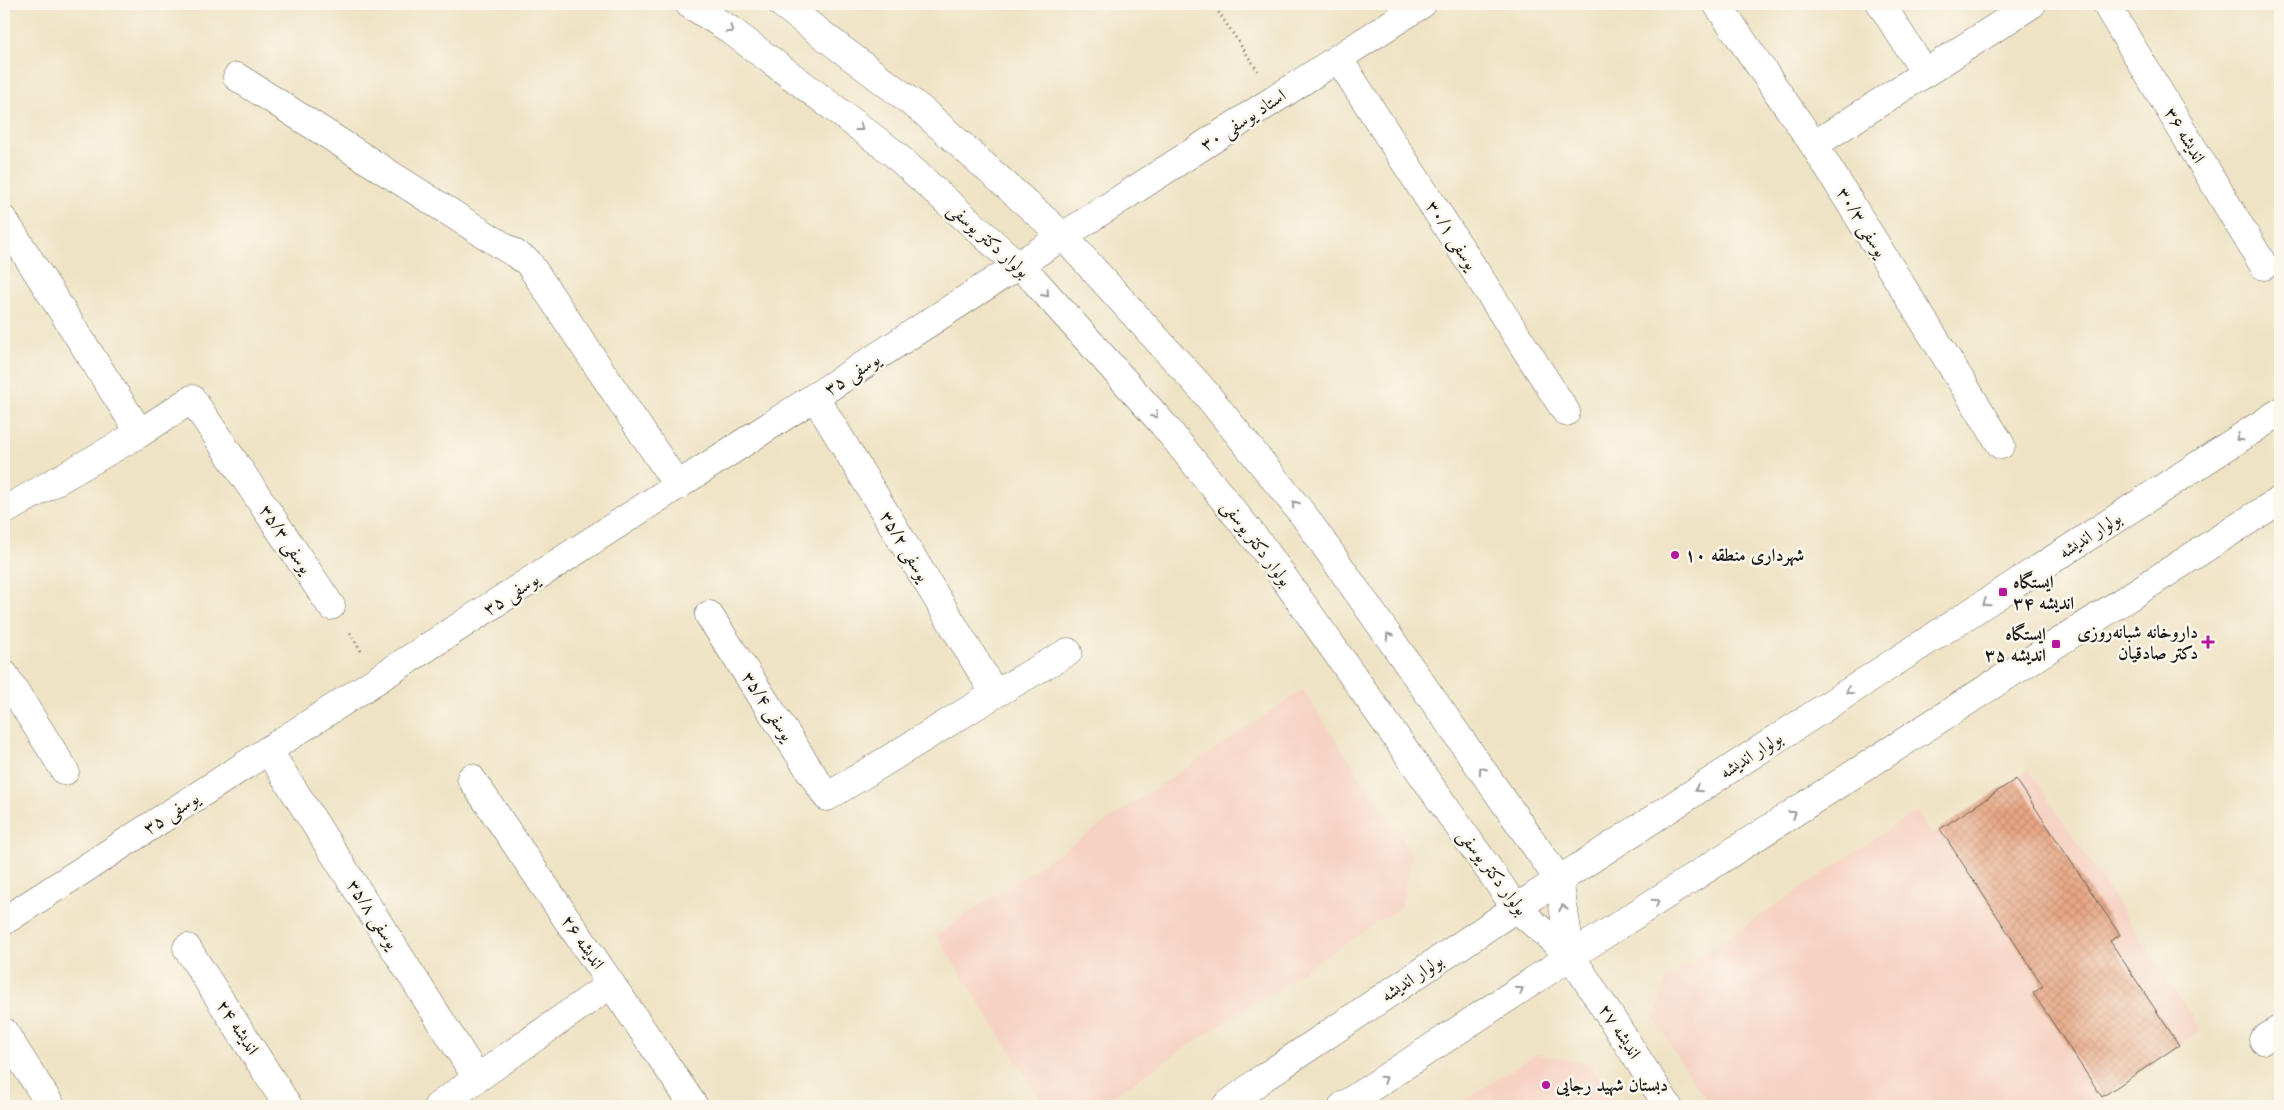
<svg xmlns="http://www.w3.org/2000/svg" width="2284" height="1110" viewBox="0 0 2284 1110" font-family="Cardo,Amiri,serif">
<style>
.built{fill:#f6d2c3}
.building{fill:url(#building-cross-hatch)}
.lines{fill:none;stroke-linecap:round;stroke-linejoin:round}
.minor-casing{stroke:#666257;stroke-width:29}
.major-casing{stroke:#666257;stroke-width:29}
.path{stroke:#666257;stroke-width:3;stroke-dasharray:1 4;stroke-linecap:butt}
.minor{stroke:#fff;stroke-width:28}
.major{stroke:#fff;stroke-width:28}
.oneway{stroke:#999}
.poi-dot{fill:#b5179e;stroke:#fbf7ec;stroke-width:2}
.labels{text-anchor:middle;stroke-width:5;stroke-linejoin:round;paint-order:stroke}
.street-label{font-size:18px;fill:#1c1c1c;stroke:#fbf7ec}
.poi-label{font-size:18px;font-weight:bold;fill:#1c1c1c;stroke:#fbf7ec;text-anchor:start}
</style>
<defs>
<pattern id="building-cross-hatch" width="8" height="8" patternUnits="userSpaceOnUse" patternTransform="scale(1.25)"><rect width="8" height="8" fill="#e7a684"/><path d="M0 0l8 8M0 8l8-8" fill="none" stroke="#c68e71"/></pattern>
</defs>
<rect width="100%" height="100%" fill="#fbf7ec"/>
<filter id="ink" filterUnits="userSpaceOnUse"><feTurbulence type="fractalNoise" baseFrequency=".02" numOctaves="2"/><feDisplacementMap in="SourceGraphic" scale="10" xChannelSelector="R" yChannelSelector="G"/><feConvolveMatrix kernelMatrix="1 2 1 2 8 2 1 2 1" color-interpolation-filters="sRGB"/></filter>
<filter id="wash" filterUnits="userSpaceOnUse"><feTurbulence type="fractalNoise" baseFrequency=".0096" numOctaves="4" result="noise"/><feDisplacementMap in="SourceGraphic" scale="20" xChannelSelector="R" yChannelSelector="G"/><feGaussianBlur stdDeviation="1.12" result="paint"/><feColorMatrix in="noise" values="0 0 0 0 0 0 0 0 0 0 0 0 0 0 0 0 0 1.4 0 .05"/><feComposite in="paint" operator="in"/></filter>
<g filter="url(#wash)">
<rect width="100%" height="100%" fill="#efe3c5"/>
<g class="built">
<path d="M1303 690 1412 855 1401 907 1097 1106H1045L936 935Z"/>
<path d="M2029 770 2201 1030 2088 1106H1710L1654 1021 1666 979 1916 811 1932 835Z"/>
<path d="M1536 1054 1589 1063 1617 1106H1457Z"/>
</g>
<g id="blocks">
<path class="building" d="M2016 779 2120 935 2110 941 2179 1045 2102 1097 2033 993 2043 986 1940 829Z"/>
</g>
</g>
<g filter="url(#ink)">
<use href="#blocks" fill-opacity="0" stroke="#666257" stroke-width="1"/>
<g class="lines">
<defs>
<g id="minor">
<path d="M689 4 729 29 891 151 1034 280 1163 424 1263 548 1516 908 1571 956 1668 1106"/>
<path d="M782 4 923 111 1063 236 1203 390 1305 517 1559 880 1571 956"/>
<path d="M1717 4 1814 145 2001 445"/>
<path d="M1881 4 1925 73"/>
<path d="M2106 4 2264 266"/>
<path d="M1338 58 1566 412"/>
<path d="M237 77 528 262 678 486"/>
<path d="M1814 145 2032 4"/>
<path d="M4 220 140 433"/>
<path d="M815 397 995 694"/>
<path d="M4 511 140 433 192 399 331 606"/>
<path d="M709 615 827 797 995 694 1068 652"/>
<path d="M4 674 65 771"/>
<path d="M268 750 477 1078"/>
<path d="M471 778 694 1106"/>
<path d="M4 921 1422 4"/>
<path d="M187 948 288 1106"/>
<path d="M4 1032 51 1106"/>
<path d="M2263 1040 2280 1029"/>
<path d="M438 1106 611 984"/>
</g>
<g id="major">
<path d="M1226 1106 1263 1078 1516 908 2280 412"/>
<path d="M1343 1106 1571 956 2280 500"/>
</g>
</defs>
<use href="#minor" class="minor-casing"/>
<use href="#major" class="major-casing"/>
<g class="path">
<path d="M1213 4 1258 71"/>
<path d="M350 633 361 651"/>
</g>
<use href="#minor" class="minor"/>
<use href="#major" class="major"/>
</g>
<defs><path id="oneway-chevron" d="M-2-3.5L2.5 0L-2 3.5" fill="none" stroke-width="1.6" stroke-linecap="round" stroke-linejoin="round" transform="scale(1.25)"/></defs>
<g class="oneway">
<use href="#oneway-chevron" transform="translate(730 30) rotate(35)"/>
<use href="#oneway-chevron" transform="translate(860 128) rotate(37)"/>
<use href="#oneway-chevron" transform="translate(1046 294) rotate(48)"/>
<use href="#oneway-chevron" transform="translate(1155 415) rotate(48)"/>
<use href="#oneway-chevron" transform="translate(2239 438) rotate(147)"/>
<use href="#oneway-chevron" transform="translate(1295 504) rotate(-129)"/>
<use href="#oneway-chevron" transform="translate(1986 603) rotate(147)"/>
<use href="#oneway-chevron" transform="translate(1389 636) rotate(-125)"/>
<use href="#oneway-chevron" transform="translate(1849 691) rotate(147)"/>
<use href="#oneway-chevron" transform="translate(1482 770) rotate(-125)"/>
<use href="#oneway-chevron" transform="translate(1698 789) rotate(147)"/>
<use href="#oneway-chevron" transform="translate(1793 814) rotate(-33)"/>
<use href="#oneway-chevron" transform="translate(1656 902) rotate(-33)"/>
<use href="#oneway-chevron" transform="translate(1563 908) rotate(-100)"/>
<use href="#oneway-chevron" transform="translate(1520 990) rotate(-33)"/>
<use href="#oneway-chevron" transform="translate(1384 1079) rotate(-33)"/>
</g>
</g>
<g class="poi-dot">
<circle cx="1675" cy="555" r="5"/>
<rect x="1998" y="587" width="10" height="10" rx="2.5"/>
<path d="M2205.5 634.5h5v5h5v5h-5v5h-5v-5h-5v-5h5z"/>
<rect x="2051" y="639" width="10" height="10" rx="2.5"/>
<circle cx="1546" cy="1085" r="5"/>
</g>
<g class="labels">
<g class="street-label">
<text transform="translate(1243 120) rotate(-33)" y="6">استاد یوسفی ۳۰</text>
<text transform="translate(2185 135) rotate(59)" y="6">اندیشه ۳۶</text>
<text transform="translate(1862 222) rotate(58)" y="6">یوسفی ۳۰/۳</text>
<text transform="translate(1452 235) rotate(57)" y="6">یوسفی ۳۰/۱</text>
<text transform="translate(989 240) rotate(42)" y="6">بولوار دکتر یوسفی</text>
<text transform="translate(852 374) rotate(-33)" y="6">یوسفی ۳۵</text>
<text transform="translate(2090 535) rotate(-33)" y="6">بولوار اندیشه</text>
<text transform="translate(286 539) rotate(56)" y="6">یوسفی ۳۵/۳</text>
<text transform="translate(1257 543) rotate(53)" y="6">بولوار دکتر یوسفی</text>
<text transform="translate(905 546) rotate(59)" y="6">یوسفی ۳۵/۲</text>
<text transform="translate(511 594) rotate(-33)" y="6">یوسفی ۳۵</text>
<text transform="translate(768 706) rotate(57)" y="6">یوسفی ۳۵/۴</text>
<text transform="translate(1751 755) rotate(-33)" y="6">بولوار اندیشه</text>
<text transform="translate(171 813) rotate(-33)" y="6">یوسفی ۳۵</text>
<text transform="translate(1493 872) rotate(53)" y="6">بولوار دکتر یوسفی</text>
<text transform="translate(373 914) rotate(57)" y="6">یوسفی ۳۵/۸</text>
<text transform="translate(583 942) rotate(56)" y="6">اندیشه ۲۶</text>
<text transform="translate(1412 978) rotate(-34)" y="6">بولوار اندیشه</text>
<text transform="translate(238 1027) rotate(57)" y="6">اندیشه ۲۴</text>
<text transform="translate(1620 1031) rotate(57)" y="6">اندیشه ۲۷</text>
</g>
<g class="poi-label">
<text x="1685" y="561">شهرداری منطقه ۱۰</text>
<text x="2013" y="588">ایستگاه<tspan x="2013" dy="21">اندیشه ۳۴</tspan></text>
<text x="2198" y="638" text-anchor="end">داروخانه شبانه‌روزی<tspan x="2198" dy="21">دکتر صادقیان</tspan></text>
<text x="2046" y="640" text-anchor="end">ایستگاه<tspan x="2046" dy="21">اندیشه ۳۵</tspan></text>
<text x="1556" y="1091">دبستان شهید رجایی</text>
</g>
</g>
<rect width="2284" height="1110" fill="none" stroke="#fbf7ec" stroke-width="20"/>
</svg>
